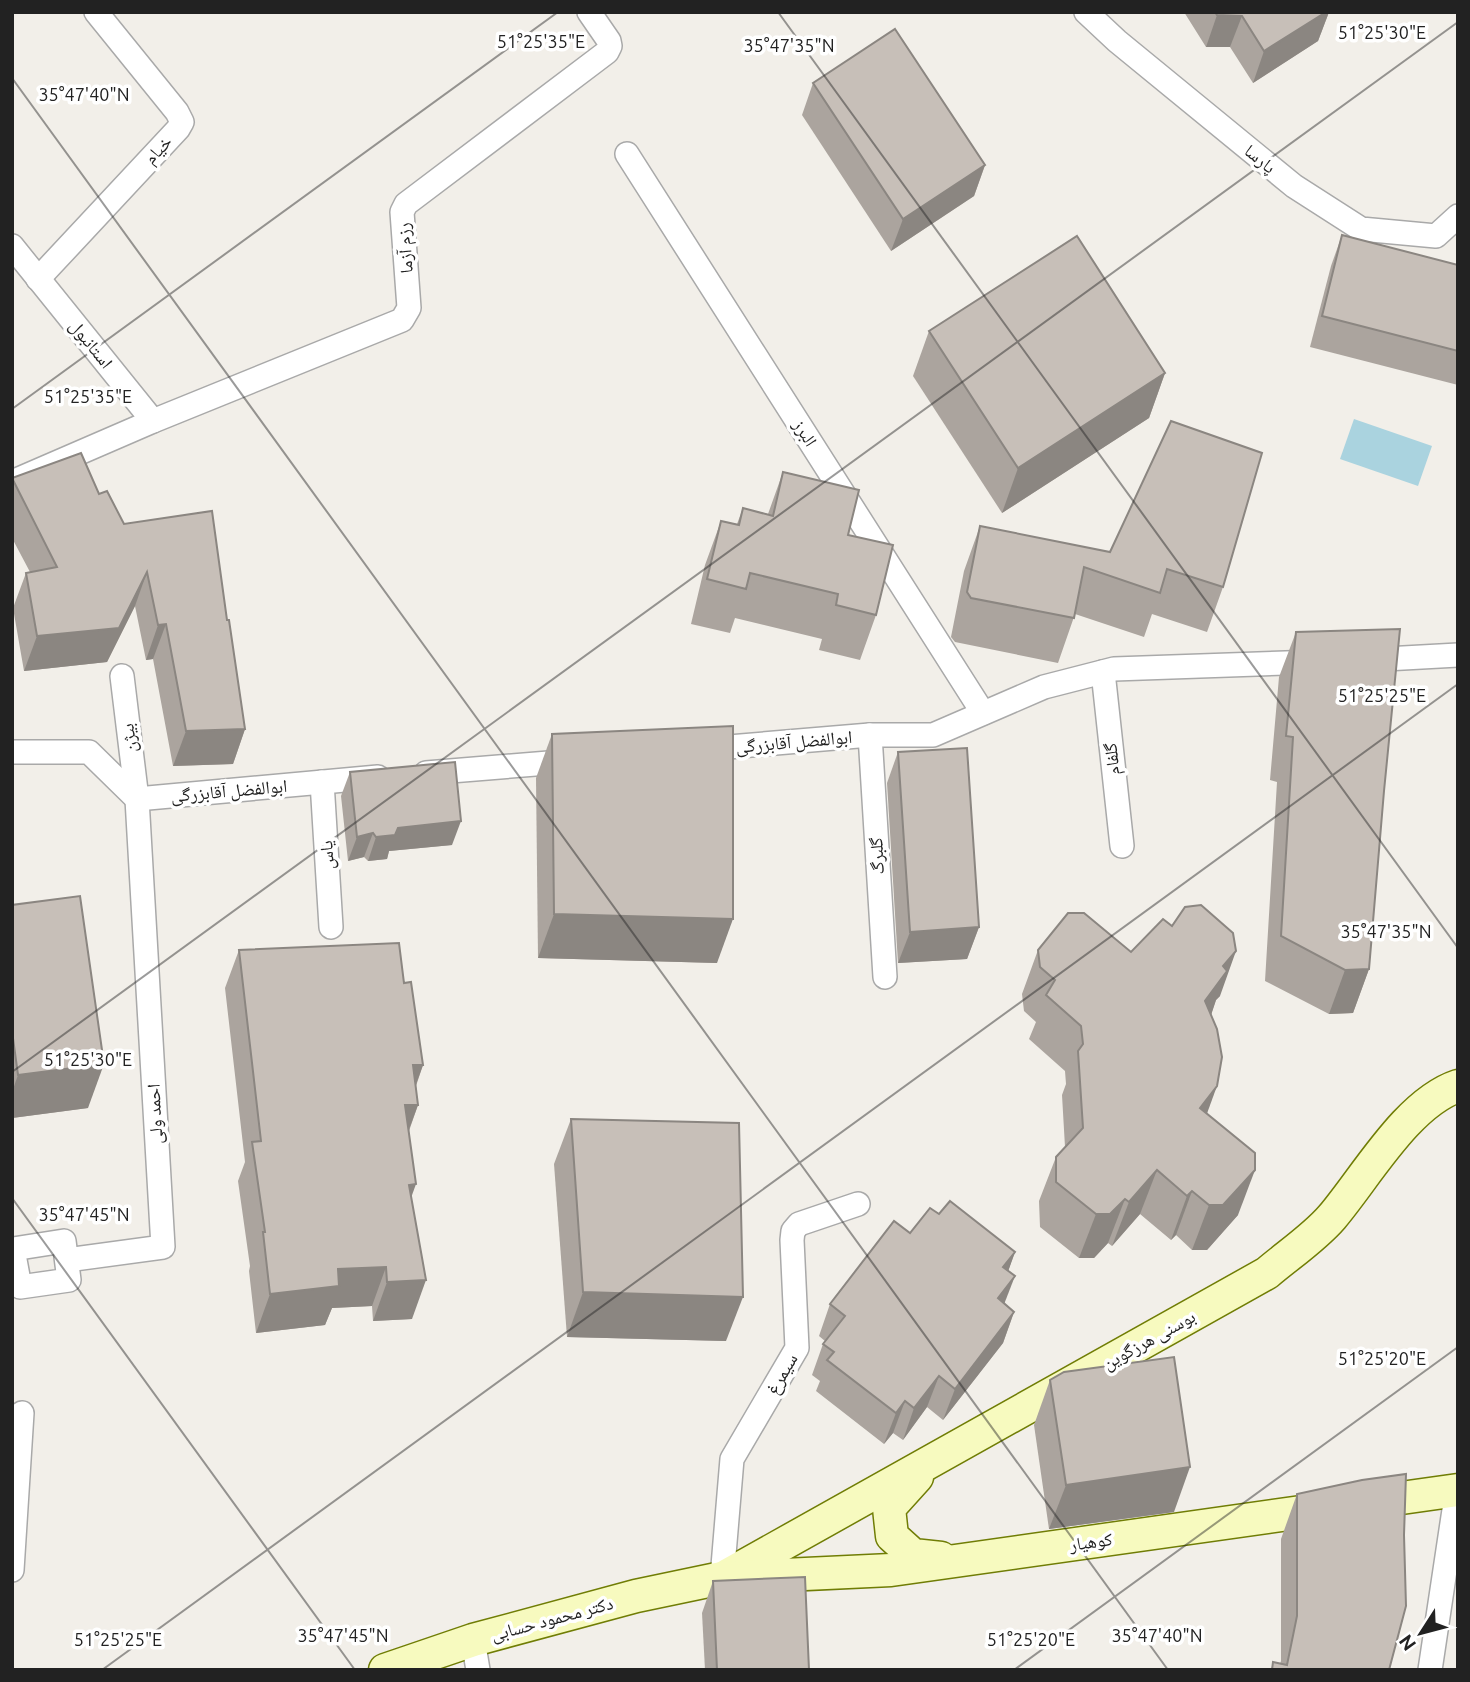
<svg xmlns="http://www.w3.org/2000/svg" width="1470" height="1682" viewBox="0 0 1470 1682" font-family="Ubuntu,'Noto Naskh Arabic',sans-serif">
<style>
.water{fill:#aad3df}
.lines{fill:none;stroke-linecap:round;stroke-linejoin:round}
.street-casing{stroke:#a9a9a9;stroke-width:26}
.secondary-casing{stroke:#707d05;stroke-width:35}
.street{stroke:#fff;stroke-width:23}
.secondary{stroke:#f7fabf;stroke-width:32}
.wall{fill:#aba49e}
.shaded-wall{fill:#8b8681}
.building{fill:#c7bfb8;stroke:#8b8681;stroke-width:2}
.ticks{fill:none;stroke:#222;stroke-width:2;stroke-opacity:0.45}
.labels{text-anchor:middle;stroke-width:7;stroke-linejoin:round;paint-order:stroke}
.street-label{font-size:18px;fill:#222;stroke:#fff}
.ticks-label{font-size:18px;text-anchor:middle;fill:#222;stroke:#fff;stroke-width:7;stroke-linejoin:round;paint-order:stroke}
</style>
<rect width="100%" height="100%" fill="#f2efe9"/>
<path class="water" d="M1354 419 1432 446 1418 486 1340 459Z"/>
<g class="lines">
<defs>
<g id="street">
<path d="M1086 12 1117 41 1294 186 1361 229 1436 236 1458 216"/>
<path d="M627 154 983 713"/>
<path d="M12 246 153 421"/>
<path d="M38 279 178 129 182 122 177 112 96 12"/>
<path d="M12 482 153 421 402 320 409 308 402 212 406 204 607 52 610 46 609 41 589 12"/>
<path d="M1367 660 1458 655"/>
<path d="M1103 672 1122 846"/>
<path d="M870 735 885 977"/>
<path d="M705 749 870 735H933L1044 687 1114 669 1316 662"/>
<path d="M12 752H89L137 799 378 777"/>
<path d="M426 773 573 761"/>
<path d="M322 782 331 927"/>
<path d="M64 1241 69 1280 20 1287 13 1249Z"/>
<path d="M67 1260 163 1247 137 799 122 676"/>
<path d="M12 1570 22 1413"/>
<path d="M722 1578 732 1459 797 1348 792 1240 793 1231 799 1224 858 1204"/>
<path d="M473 1640 478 1670"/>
<path d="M1430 1670 1457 1490"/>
</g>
<g id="secondary">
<path d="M917 1477 889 1508 892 1536 913 1555 941 1558"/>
<path d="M728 1575 1267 1273C1288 1255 1314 1238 1332 1217 1366 1177 1407 1103 1458 1086"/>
<path d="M385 1670 473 1640 636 1596 722 1578 891 1570 1458 1490"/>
</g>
</defs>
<use href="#street" class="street-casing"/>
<use href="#secondary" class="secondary-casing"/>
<use href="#street" class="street"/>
<use href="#secondary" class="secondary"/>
</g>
<g class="wall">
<path d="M1184 12H1329L1318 41 1253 83 1230 47H1206Z"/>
<path d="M813 83 985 165 974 196 891 251 802 115Z"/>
<path d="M1342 235 1458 265V385L1310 347 1331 266Z"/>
<path d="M929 331 1165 373 1149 418 1002 513 913 376Z"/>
<path d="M1171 421 1223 587 1207 632 1152 614 1144 637 1075 614 1058 663 955 642 951 637 964 571 980 526 1110 552Z"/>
<path d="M783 472 848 535 876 615 860 660 819 650 822 639 735 618 730 633 691 624 705 565 721 521 737 524 743 508 768 514Z"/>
<path d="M12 478 99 494 124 524 227 620 245 729 233 764 173 766 153 659 146 660 135 606 107 662 24 671 13 608 26 573 30 572 12 538Z"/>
<path d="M1296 632 1384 791 1369 969 1353 1013 1329 1014 1265 981 1277 782 1270 780 1279 677Z"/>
<path d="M552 734 717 963 538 958 536 778Z"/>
<path d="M898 752 979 927 967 959 898 963 887 783Z"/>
<path d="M350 772 452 845 389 851 387 859 368 861 364 857 348 861 341 796Z"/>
<path d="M12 905 88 1108 12 1118Z"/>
<path d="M239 950 404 983 423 1065 416 1086 418 1105 409 1131 411 1197 412 1319 373 1321 372 1306 332 1308 325 1325 256 1333 249 1271 250 1266 238 1181 245 1162 225 988Z"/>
<path d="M1038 950 1131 952 1220 996 1216 1000 1211 1015 1207 1114 1238 1215 1207 1250H1192L1176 1235 1171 1240 1140 1214 1112 1246 1108 1243 1094 1258H1079L1040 1227 1039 1201 1056 1157 1065 1147 1062 1095 1066 1084 1065 1071 1029 1039 1036 1022 1024 1011 1022 994Z"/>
<path d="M571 1119 726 1341 567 1337 554 1164Z"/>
<path d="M939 1214 1015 1252 1008 1271 1004 1304 1014 1312 1003 1343 943 1420 927 1407 903 1440 893 1433 884 1444 816 1391 820 1381 812 1375 823 1344 825 1341 819 1336 830 1304 910 1233Z"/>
<path d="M1050 1380 1174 1512 1049 1529 1034 1425Z"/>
<path d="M1297 1494 1389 1670H1271L1273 1662 1280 1664 1281 1661V1539Z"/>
<path d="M713 1581 809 1670H705L702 1613Z"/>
</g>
<g class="shaded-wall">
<path d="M1326 12H1329L1318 41 1253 83 1264 51Z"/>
<path d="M1217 15 1242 16 1230 47H1206Z"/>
<path d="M985 165 974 196 891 251 903 219Z"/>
<path d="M1165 373 1149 418 1002 513 1018 468Z"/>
<path d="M147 572 135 606 107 662 24 671 37 636Z"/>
<path d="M166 624 153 659 146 660 158 625Z"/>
<path d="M245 729 233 764 173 766 186 731Z"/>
<path d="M461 821 452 845 389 851 387 859 368 861 376 837 398 828Z"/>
<path d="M373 833 364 857 348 861 357 837Z"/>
<path d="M554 914 733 919 717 963 538 958Z"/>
<path d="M979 927 967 959 898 963 910 932Z"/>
<path d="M1236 951 1220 996 1216 1000 1211 1015 1205 1001 1223 966Z"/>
<path d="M1369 969 1353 1013 1329 1014 1345 970Z"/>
<path d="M104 1064 88 1108 12 1118V1092L18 1075Z"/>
<path d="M413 1065H423L409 1104Z"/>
<path d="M1217 1086 1201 1130 1200 1108Z"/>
<path d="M405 1105H418L404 1143Z"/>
<path d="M1157 1170 1140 1214 1112 1246 1129 1202Z"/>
<path d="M1255 1170 1238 1215 1207 1250H1192L1209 1205Z"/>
<path d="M416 1184 402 1223 409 1185Z"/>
<path d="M1192 1191 1176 1235 1171 1240 1187 1196Z"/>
<path d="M1125 1199 1108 1243 1094 1258H1079L1096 1214Z"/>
<path d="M1015 1252 1004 1283 1003 1267Z"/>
<path d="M386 1267 372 1306 332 1308 325 1325 256 1333 270 1294 338 1269Z"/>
<path d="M1015 1276 1003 1307 998 1298Z"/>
<path d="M426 1280 412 1319 373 1321 387 1282Z"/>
<path d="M583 1292 743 1297 726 1341 567 1337Z"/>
<path d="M1014 1312 1003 1343 943 1420 955 1389Z"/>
<path d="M939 1376 927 1407 903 1440 914 1408Z"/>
<path d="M905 1401 893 1433 884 1444 896 1413Z"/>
<path d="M1190 1467 1174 1512 1049 1529 1066 1485Z"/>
</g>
<g class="building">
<path d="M1215 12H1326L1264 51 1242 16 1217 15Z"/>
<path d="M895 29 985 165 903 219 813 83Z"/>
<path d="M1342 235 1458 265V351L1322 316Z"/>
<path d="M1077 236 1165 373 1018 468 929 331Z"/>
<path d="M1171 421 1262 453 1223 587 1167 569 1160 593 1084 567 1074 618 971 598 967 592 980 526 1110 552Z"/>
<path d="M81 453 99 494 107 491 124 524 212 511 227 620H229L245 729 186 731 166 624 158 625 147 572 119 628 37 636 26 573 57 567 12 478Z"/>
<path d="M783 472 859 490 848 535 893 545 876 615 836 605 838 594 750 573 746 589 707 579 721 521 739 525 743 508 773 516Z"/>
<path d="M1400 629 1384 791 1369 969 1345 970 1281 936 1293 737 1286 736 1296 632Z"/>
<path d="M733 726V919L554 914 552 734Z"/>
<path d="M967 748 979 927 910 932 898 752Z"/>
<path d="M455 762 461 821 398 828 395 835 376 837 373 833 357 837 350 772Z"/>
<path d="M80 896 104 1064 18 1075 12 1031V905Z"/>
<path d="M1201 905 1233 933 1236 951 1223 966 1227 971 1205 1001 1217 1029 1222 1057 1217 1086 1200 1108 1255 1153V1170L1223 1205H1209L1192 1191 1187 1196 1157 1170 1129 1202 1125 1199 1110 1214H1096L1056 1182V1157L1083 1128 1078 1051 1083 1044 1081 1026 1046 995 1055 980 1040 967 1038 950 1068 913H1084L1131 952 1163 919 1172 926 1185 907Z"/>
<path d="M399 943 404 983 411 982 423 1065H413L418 1105H405L416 1184 409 1185 426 1280 387 1282 386 1267 338 1269 339 1286 270 1294 263 1232H265L252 1142 261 1141 239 950Z"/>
<path d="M571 1119 739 1123 743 1297 583 1292Z"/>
<path d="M950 1201 1015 1252 1003 1267 1015 1276 998 1298 1014 1312 955 1389 939 1376 914 1408 905 1401 896 1413 827 1360 834 1352 823 1344 845 1316 830 1304 894 1221 910 1233 930 1208 939 1214Z"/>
<path d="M1174 1357 1190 1467 1066 1485 1050 1380 1064 1372Z"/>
<path d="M1406 1474 1404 1535 1406 1606 1389 1670H1272L1273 1662 1287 1665 1297 1616V1494L1362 1480Z"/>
<path d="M805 1577 809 1670H717L713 1581Z"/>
</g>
<path class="ticks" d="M778 12 1458 948M12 78 1168 1670M12 409 558 12M12 1072 1458 22M12 1198 355 1670M102 1670 1458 684M1014 1670 1458 1347"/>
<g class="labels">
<g class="street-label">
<text transform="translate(158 150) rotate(-47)" y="6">خیام</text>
<text transform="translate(1260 159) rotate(39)" y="6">پارسا</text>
<text transform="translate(405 248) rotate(-94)" y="6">رزم آزما</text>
<text transform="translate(91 344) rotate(51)" y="6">استانبول</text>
<text transform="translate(805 433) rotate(58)" y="6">البرز</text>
<text transform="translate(129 738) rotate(-97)" y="6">بیژن</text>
<text transform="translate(794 742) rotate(-5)" y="6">ابوالفضل آقابزرگی</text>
<text transform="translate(1112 759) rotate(-96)" y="6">گلفام</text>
<text transform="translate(229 791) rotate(-5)" y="6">ابوالفضل آقابزرگی</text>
<text transform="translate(327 855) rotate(-94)" y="6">یاس</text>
<text transform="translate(877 856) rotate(-93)" y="6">گلبرگ</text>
<text transform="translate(155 1114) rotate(-93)" y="6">احمد ولی</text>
<text transform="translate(1149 1340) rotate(-29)" y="6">بوسنی هرزگوین</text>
<text transform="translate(782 1374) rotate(-60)" y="6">سیمرغ</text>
<text transform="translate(1091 1542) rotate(-8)" y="6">کوهیار</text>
<text transform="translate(552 1619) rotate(-15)" y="6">دکتر محمود حسابی</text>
</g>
</g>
<g class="ticks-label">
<text x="1382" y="39">51°25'30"E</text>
<text x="541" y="48">51°25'35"E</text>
<text x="789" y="52">35°47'35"N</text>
<text x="84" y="101">35°47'40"N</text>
<text x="88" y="403">51°25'35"E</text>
<text x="1382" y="702">51°25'25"E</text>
<text x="1386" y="938">35°47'35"N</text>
<text x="88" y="1066">51°25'30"E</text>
<text x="84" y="1221">35°47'45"N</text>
<text x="1382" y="1365">51°25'20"E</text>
<text x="343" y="1642">35°47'45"N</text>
<text x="1157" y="1642">35°47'40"N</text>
<text x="118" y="1646">51°25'25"E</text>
<text x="1031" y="1646">51°25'20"E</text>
</g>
<rect width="1470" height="1682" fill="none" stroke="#222222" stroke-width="28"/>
<g transform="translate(1421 1633) rotate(234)" stroke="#ffffff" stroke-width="5" paint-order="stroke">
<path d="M0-5L12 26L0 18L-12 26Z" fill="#222222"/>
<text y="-10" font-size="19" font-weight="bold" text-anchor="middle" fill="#222222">N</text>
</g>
</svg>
